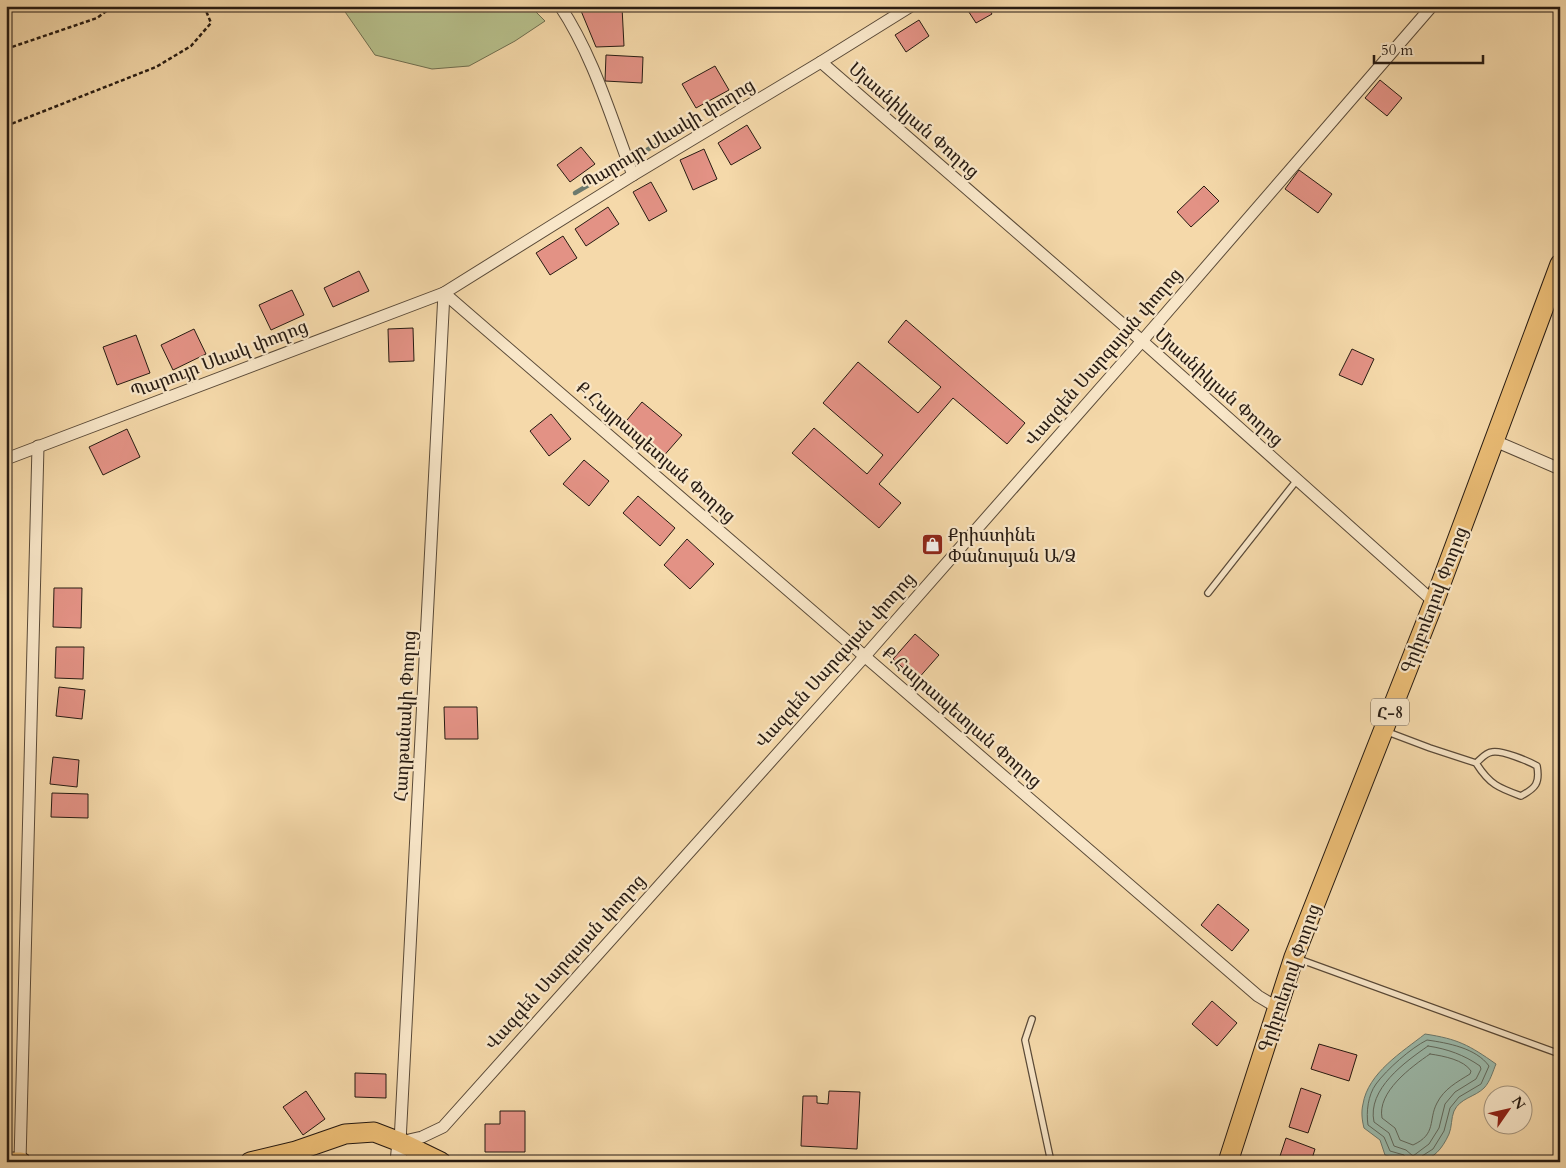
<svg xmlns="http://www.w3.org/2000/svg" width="1566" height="1168" viewBox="0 0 1566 1168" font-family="Cardo,'Noto Serif Armenian',serif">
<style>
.green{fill:#b7c08c;stroke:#6f6e4f}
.water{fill:#9cbaab;stroke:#6d7a6e}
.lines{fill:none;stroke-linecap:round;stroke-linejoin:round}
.shore{stroke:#626a5e;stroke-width:1}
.stream{stroke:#6d7a6e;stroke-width:4.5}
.building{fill:#e39285;stroke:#271b12}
.service-casing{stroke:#5a4a38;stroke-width:8}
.minor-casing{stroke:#5a4a38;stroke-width:13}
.tertiary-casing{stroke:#5a4a38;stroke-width:17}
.primary-casing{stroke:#271b12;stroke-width:21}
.path{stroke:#271b12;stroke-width:2.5;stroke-dasharray:4 2.5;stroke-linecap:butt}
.service{stroke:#f8e6c8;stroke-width:5.5}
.minor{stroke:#f8e6c8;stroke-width:11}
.tertiary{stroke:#f8e6c8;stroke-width:15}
.primary{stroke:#eabc75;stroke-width:19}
.labels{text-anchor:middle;stroke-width:4.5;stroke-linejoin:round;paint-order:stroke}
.shield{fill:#f8e6c8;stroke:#665849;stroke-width:1}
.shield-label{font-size:16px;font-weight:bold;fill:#271b12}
.street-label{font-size:18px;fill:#271b12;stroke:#f8e6c8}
.poi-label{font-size:18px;fill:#271b12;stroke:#f8e6c8;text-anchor:start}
</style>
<rect width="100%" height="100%" fill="#f5d9aa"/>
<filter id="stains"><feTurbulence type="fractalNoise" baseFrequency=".004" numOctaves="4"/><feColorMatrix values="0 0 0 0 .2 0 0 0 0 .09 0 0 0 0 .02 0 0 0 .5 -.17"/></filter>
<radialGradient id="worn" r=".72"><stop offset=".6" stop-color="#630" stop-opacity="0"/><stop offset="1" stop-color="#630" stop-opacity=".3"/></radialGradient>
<path class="green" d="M341 6H530L545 21 515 41 469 66 432 69 375 55Z"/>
<path class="water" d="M1425 1034C1458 1039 1469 1045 1496 1064 1493 1071 1490 1082 1484 1088 1475 1097 1460 1098 1454 1111 1451 1118 1452 1127 1449 1134 1434 1167 1416 1163 1385 1155L1380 1140 1364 1128C1362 1120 1361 1112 1363 1104 1368 1073 1402 1052 1425 1034Z"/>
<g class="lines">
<g class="shore">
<path d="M1428 1046C1448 1049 1464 1055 1480 1066L1481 1069 1476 1079 1455 1092 1445 1104 1439 1128 1429 1144 1413 1156 1406 1150 1394 1146 1389 1133 1374 1122C1367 1089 1405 1062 1428 1046Z"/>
<path d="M1430 1054C1444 1056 1464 1060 1471 1071L1470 1074C1457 1082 1444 1089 1437 1103 1428 1120 1437 1134 1413 1145L1400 1140 1395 1128 1382 1118C1377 1092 1411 1067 1430 1054Z"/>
<path d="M1406 1162 1404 1155 1390 1151 1384 1137 1368 1125C1366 1112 1368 1095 1376 1084 1387 1069 1411 1048 1427 1040 1448 1043 1476 1048 1489 1066L1481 1084 1459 1097 1450 1108 1444 1131 1433 1149 1422 1156 1420 1162"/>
</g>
<g class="stream">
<path d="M633 158 671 136"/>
<path d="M575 193 621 166"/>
</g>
</g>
<g class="building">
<path d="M579 6H596V8L622 7 624 46 596 47Z"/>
<path d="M965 6H987L992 14 976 23Z"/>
<path d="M919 20 929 36 906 52 895 35Z"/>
<path d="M606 55 643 57 642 83 605 81Z"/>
<path d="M715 66 729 90 696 108 682 84Z"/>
<path d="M1380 80 1402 98 1387 116 1365 98Z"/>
<path d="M747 125 761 148 731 165 718 143Z"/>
<path d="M581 147 595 164 570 182 557 165Z"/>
<path d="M704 149 717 179 693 190 680 160Z"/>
<path d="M1299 170 1332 194 1318 213 1285 189Z"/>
<path d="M651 182 667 211 649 221 633 192Z"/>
<path d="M1204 186 1219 201 1191 227 1177 212Z"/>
<path d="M608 207 619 224 586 246 575 229Z"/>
<path d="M563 236 577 258 550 275 536 253Z"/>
<path d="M359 271 369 291 333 307 324 288Z"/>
<path d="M292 290 304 315 271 330 259 305Z"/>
<path d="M906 320 1025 423 1007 444 953 398 879 484 901 503 879 528 792 453 814 428 867 474 883 455 823 403 858 362 918 413 941 387 888 342Z"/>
<path d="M413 328 414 361 389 362 388 329Z"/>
<path d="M194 329 206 354 173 370 161 345Z"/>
<path d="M136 335 150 373 117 385 103 347Z"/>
<path d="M1352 349 1374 359 1362 385 1339 375Z"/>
<path d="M642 402 682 435 661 459 622 426Z"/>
<path d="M551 414 571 439 549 456 530 431Z"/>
<path d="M127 429 140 457 103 475 89 447Z"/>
<path d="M584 460 609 481 589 506 563 484Z"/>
<path d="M638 496 675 528 660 546 623 513Z"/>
<path d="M687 539 714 564 690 589 664 565Z"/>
<rect x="6" y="578" width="3" height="26"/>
<path d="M54 588H82L81 628 53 627Z"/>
<path d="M915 634 939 655 917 680 893 659Z"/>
<path d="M56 647H84L83 679 55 678Z"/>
<path d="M59 687 85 690 82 719 56 716Z"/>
<path d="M444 707H477L478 739H445Z"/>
<path d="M53 757 79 760 77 787 50 784Z"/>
<path d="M52 793 88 794V818L51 817Z"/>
<path d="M1218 904 1249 930 1232 951 1201 925Z"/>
<path d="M1212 1001 1237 1023 1217 1046 1192 1024Z"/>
<path d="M1319 1044 1357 1055 1349 1081 1311 1069Z"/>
<path d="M355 1073 386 1074V1098L355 1097Z"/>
<path d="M1301 1088 1321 1095 1308 1133 1289 1127Z"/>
<path d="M306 1091 325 1119 303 1135 283 1107Z"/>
<path d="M829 1091 860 1092 857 1149 801 1146 803 1096H817V1103L828 1104Z"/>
<path d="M500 1111H525V1152H485V1124H500Z"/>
<path d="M1286 1138 1315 1149 1311 1162H1278Z"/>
</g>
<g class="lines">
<defs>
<g id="service">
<path d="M1208 593 1297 480"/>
<path d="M1385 731 1430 748 1476 763C1490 785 1499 788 1521 796 1536 788 1540 783 1537 766 1528 761 1502 750 1492 752 1485 753 1481 759 1476 763"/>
<path d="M1296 958 1560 1054"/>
<path d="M1032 1019 1025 1040 1051 1162"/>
</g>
<g id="minor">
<path d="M560 6C594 57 611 118 633 175"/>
<path d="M821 62 1142 341 1434 602"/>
<path d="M444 293 400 1142 422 1137 443 1127 865 656 1142 341 1432 6"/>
<path d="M444 293 1258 996 1278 1008"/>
<path d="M1495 441 1560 469"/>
<path d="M6 459 444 293 633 175 821 62 911 6"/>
<path d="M20 1162 38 446"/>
</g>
<path id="tertiary" d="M398 1162 400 1142"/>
<g id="primary">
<path d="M6 1162H21"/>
<path d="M250 1162 296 1151 345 1134 374 1132 400 1142 441 1162"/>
<path d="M1228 1162 1294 957 1434 602 1560 264"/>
</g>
</defs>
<use href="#service" class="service-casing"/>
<use href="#minor" class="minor-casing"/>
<use href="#tertiary" class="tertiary-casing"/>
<use href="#primary" class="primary-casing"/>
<g class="path">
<path d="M6 49 97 18 113 6"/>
<path d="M6 126 156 67 191 46 211 23 204 6"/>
</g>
<use href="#service" class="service"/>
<use href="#minor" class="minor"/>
<use href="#tertiary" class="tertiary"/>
<use href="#primary" class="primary"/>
</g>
<defs>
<symbol id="shop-square" viewBox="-11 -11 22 22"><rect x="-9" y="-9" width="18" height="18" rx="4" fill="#8f2418" stroke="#f8e6c8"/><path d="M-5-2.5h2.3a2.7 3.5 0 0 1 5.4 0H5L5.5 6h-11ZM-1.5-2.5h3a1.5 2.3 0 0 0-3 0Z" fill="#fff"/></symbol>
</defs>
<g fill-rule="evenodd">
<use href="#shop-square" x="920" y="532" width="25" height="25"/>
</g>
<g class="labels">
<rect class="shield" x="1371" y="698.5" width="38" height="27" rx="4"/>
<g class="shield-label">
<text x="1390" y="718">Հ-8</text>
</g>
<g class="street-label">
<text transform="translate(914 120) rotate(41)" y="6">Մյասնիկյան Փողոց</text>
<text transform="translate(668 134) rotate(-31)" y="6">Պարույր Սևակի փողոց</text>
<text transform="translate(1103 357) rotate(-49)" y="6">Վազգեն Սարգսյան փողոց</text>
<text transform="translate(219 359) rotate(-21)" y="6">Պարույր Սևակ փողոց</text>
<text transform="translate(1219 387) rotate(42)" y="6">Մյասնիկյան Փողոց</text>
<text transform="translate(656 452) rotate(41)" y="6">Ք.Հայրապետյան Փողոց</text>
<text transform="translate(1434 600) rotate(-69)" y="6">Գրիբոեդով Փողոց</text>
<text transform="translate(835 660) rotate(-48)" y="6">Վազգեն Սարգսյան փողոց</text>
<text transform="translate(405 716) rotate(-87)" y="6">Հաղթանակի Փողոց</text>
<text transform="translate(962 717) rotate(41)" y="6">Ք.Հայրապետյան Փողոց</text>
<text transform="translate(565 962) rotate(-48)" y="6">Վազգեն Սարգսյան փողոց</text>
<text transform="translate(1289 978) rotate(-71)" y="6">Գրիբոեդով Փողոց</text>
</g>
<g class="poi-label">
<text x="948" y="541">Քրիստինե<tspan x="948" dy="21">Փանոսյան Ա/Ձ</tspan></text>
</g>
</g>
<rect width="1566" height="1168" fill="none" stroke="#f5d9aa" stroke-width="25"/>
<rect x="8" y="8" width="1551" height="1153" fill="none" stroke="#271b12" stroke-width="2.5"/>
<rect x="12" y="12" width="1541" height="1143" fill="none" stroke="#271b12"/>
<g transform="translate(1508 1110) rotate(56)"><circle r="24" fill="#f8e6c8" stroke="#a4957f"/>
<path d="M0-4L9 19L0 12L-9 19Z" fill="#8f2418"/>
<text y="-8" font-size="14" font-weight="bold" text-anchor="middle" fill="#271b12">N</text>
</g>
<path d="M1374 55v8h109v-8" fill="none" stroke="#271b12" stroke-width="2.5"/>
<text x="1381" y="55" font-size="15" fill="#271b12" stroke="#f8e6c8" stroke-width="4" paint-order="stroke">50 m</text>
<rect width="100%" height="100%" filter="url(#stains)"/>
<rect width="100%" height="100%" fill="url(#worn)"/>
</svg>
